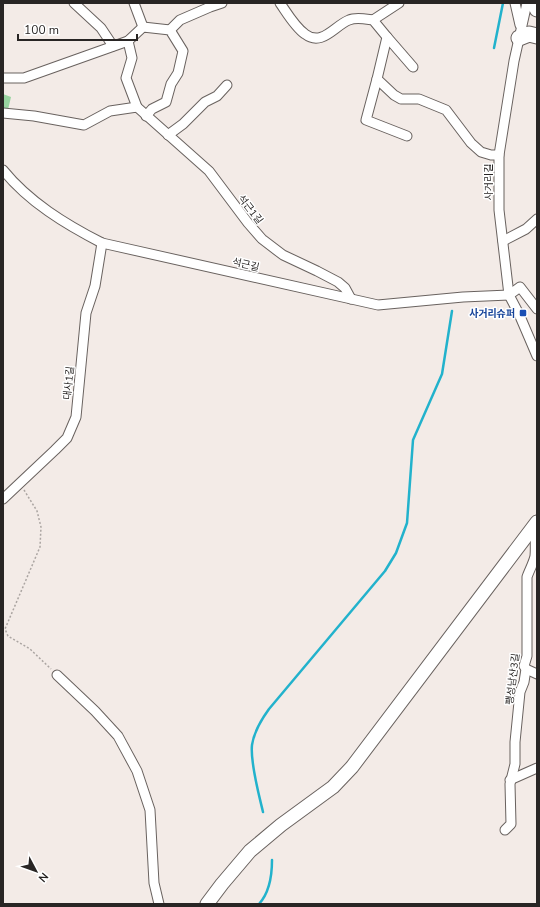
<svg xmlns="http://www.w3.org/2000/svg" width="540" height="907" viewBox="0 0 540 907" font-family="'Nunito Sans','Noto Sans KR',sans-serif">
<style>
.green{fill:#98d4a0}
.lines{fill:none;stroke-linecap:round;stroke-linejoin:round}
.stream{stroke:#22b2cc;stroke-width:2.5}
.street-casing{stroke:#69625f;stroke-width:11}
.secondary-casing{stroke:#69625f;stroke-width:15}
.primary-casing{stroke:#69625f;stroke-width:17}
.path{stroke:#aba5a2;stroke-width:1.5;stroke-dasharray:2 2;stroke-linecap:butt}
.street{stroke:#fff;stroke-width:9}
.secondary{stroke:#fff;stroke-width:13}
.primary{stroke:#fff;stroke-width:15}
.transit-dot{fill:#1a4fb4;stroke:#fff;stroke-width:1.5}
.labels{text-anchor:middle;stroke-width:3;stroke-linejoin:round;paint-order:stroke}
.street-label{font-size:10px;fill:#282524;stroke:#fff}
.transit-label{font-size:10px;font-weight:bold;fill:#164399;stroke:#fff;text-anchor:end}
</style>
<rect width="100%" height="100%" fill="#f3ebe7"/>
<path class="green" d="M3 94 11 97 7 114 3 113Z"/>
<g class="lines">
<g class="stream">
<path d="M494 48 503 3"/>
<path d="M263 812C259 795 250 762 252 745 254 731 261 720 269 709L385 571 396 553 407 523 413 440 442 374 452 311"/>
<path d="M259 904C270 892 272 876 272 860"/>
</g>
<defs>
<g id="street">
<path d="M74 3 101 28 113 46"/>
<path d="M134 3 143 27"/>
<path d="M280 3C287 13 295 27 305 34 322 47 334 26 349 20 356 17 365 19 373 20L387 37 377 79 394 95 401 99H419L446 110 471 143 481 152 491 155H499"/>
<path d="M515 3 520 25"/>
<path d="M527 3 514 61 499 155V210L509 295 519 314 537 356"/>
<path d="M373 20 399 3"/>
<path d="M170 30 180 20 210 7 222 3"/>
<path d="M387 37 413 67"/>
<path d="M128 41 132 58 126 78 137 107 209 171 248 223 262 239 283 255 317 271 338 282 345 288 351 299"/>
<path d="M3 78H24L128 41 143 27 170 30 183 51 178 73 171 84 166 102 152 109 146 116"/>
<path d="M377 79 366 120 407 136"/>
<path d="M3 113 34 116 84 125 110 111 137 107"/>
<path d="M168 135 183 124 205 102 217 96 227 85"/>
<path d="M3 170C29 202 65 224 102 243L378 305 463 297 509 295 520 287 537 309"/>
<path d="M503 241 526 229 537 219"/>
<path d="M3 499 55 450 67 438 76 417 86 313 95 286 102 243"/>
<path d="M526 669 537 674"/>
<path d="M57 675 95 711 118 736 137 771 150 810 154 883 159 904"/>
<path d="M510 780 537 768"/>
<path d="M505 830 511 824 510 784 515 764V742L520 692 524 682 526 669 524 666 527 656V577C529 571 534 562 535 556 536 547 534 537 537 528"/>
</g>
<path id="secondary" d="M207 904 222 884 250 851 281 825 333 787 352 767 537 522"/>
<g id="primary">
<path d="M535 3 537 9"/>
<path d="M519 38 529 34 537 36"/>
</g>
</defs>
<use href="#street" class="street-casing"/>
<use href="#secondary" class="secondary-casing"/>
<use href="#primary" class="primary-casing"/>
<path class="path" d="M24 490 37 511 41 527 40 547 5 629 8 636 30 649 51 669"/>
<use href="#street" class="street"/>
<use href="#secondary" class="secondary"/>
<use href="#primary" class="primary"/>
</g>
<rect class="transit-dot" x="519" y="309" width="8" height="8" rx="2"/>
<g class="labels">
<g class="street-label">
<text transform="translate(488 182) rotate(-90)" y="4">사거리길</text>
<text transform="translate(251 209) rotate(52)" y="4">석근1길</text>
<text transform="translate(246 264) rotate(13)" y="4">석근길</text>
<text transform="translate(68 383) rotate(-84)" y="4">대사1길</text>
<text transform="translate(512 679) rotate(-83)" y="4">팽성남산3길</text>
</g>
<g class="transit-label">
<text x="515" y="317">사거리슈퍼</text>
</g>
</g>
<rect width="540" height="907" fill="none" stroke="#282524" stroke-width="8"/>
<g transform="translate(36 871) rotate(131)" stroke="#ffffff" stroke-width="3" paint-order="stroke">
<path d="M0-3L7 15L0 10L-7 15Z" fill="#282524"/>
<text y="-6" font-size="11" font-weight="bold" text-anchor="middle" fill="#282524">N</text>
</g>
<path d="M18 34v6h119v-6" fill="none" stroke="#282524" stroke-width="2"/>
<text x="24" y="34" font-size="12" fill="#282524" stroke="#ffffff" stroke-width="3" paint-order="stroke">100 m</text>
</svg>
